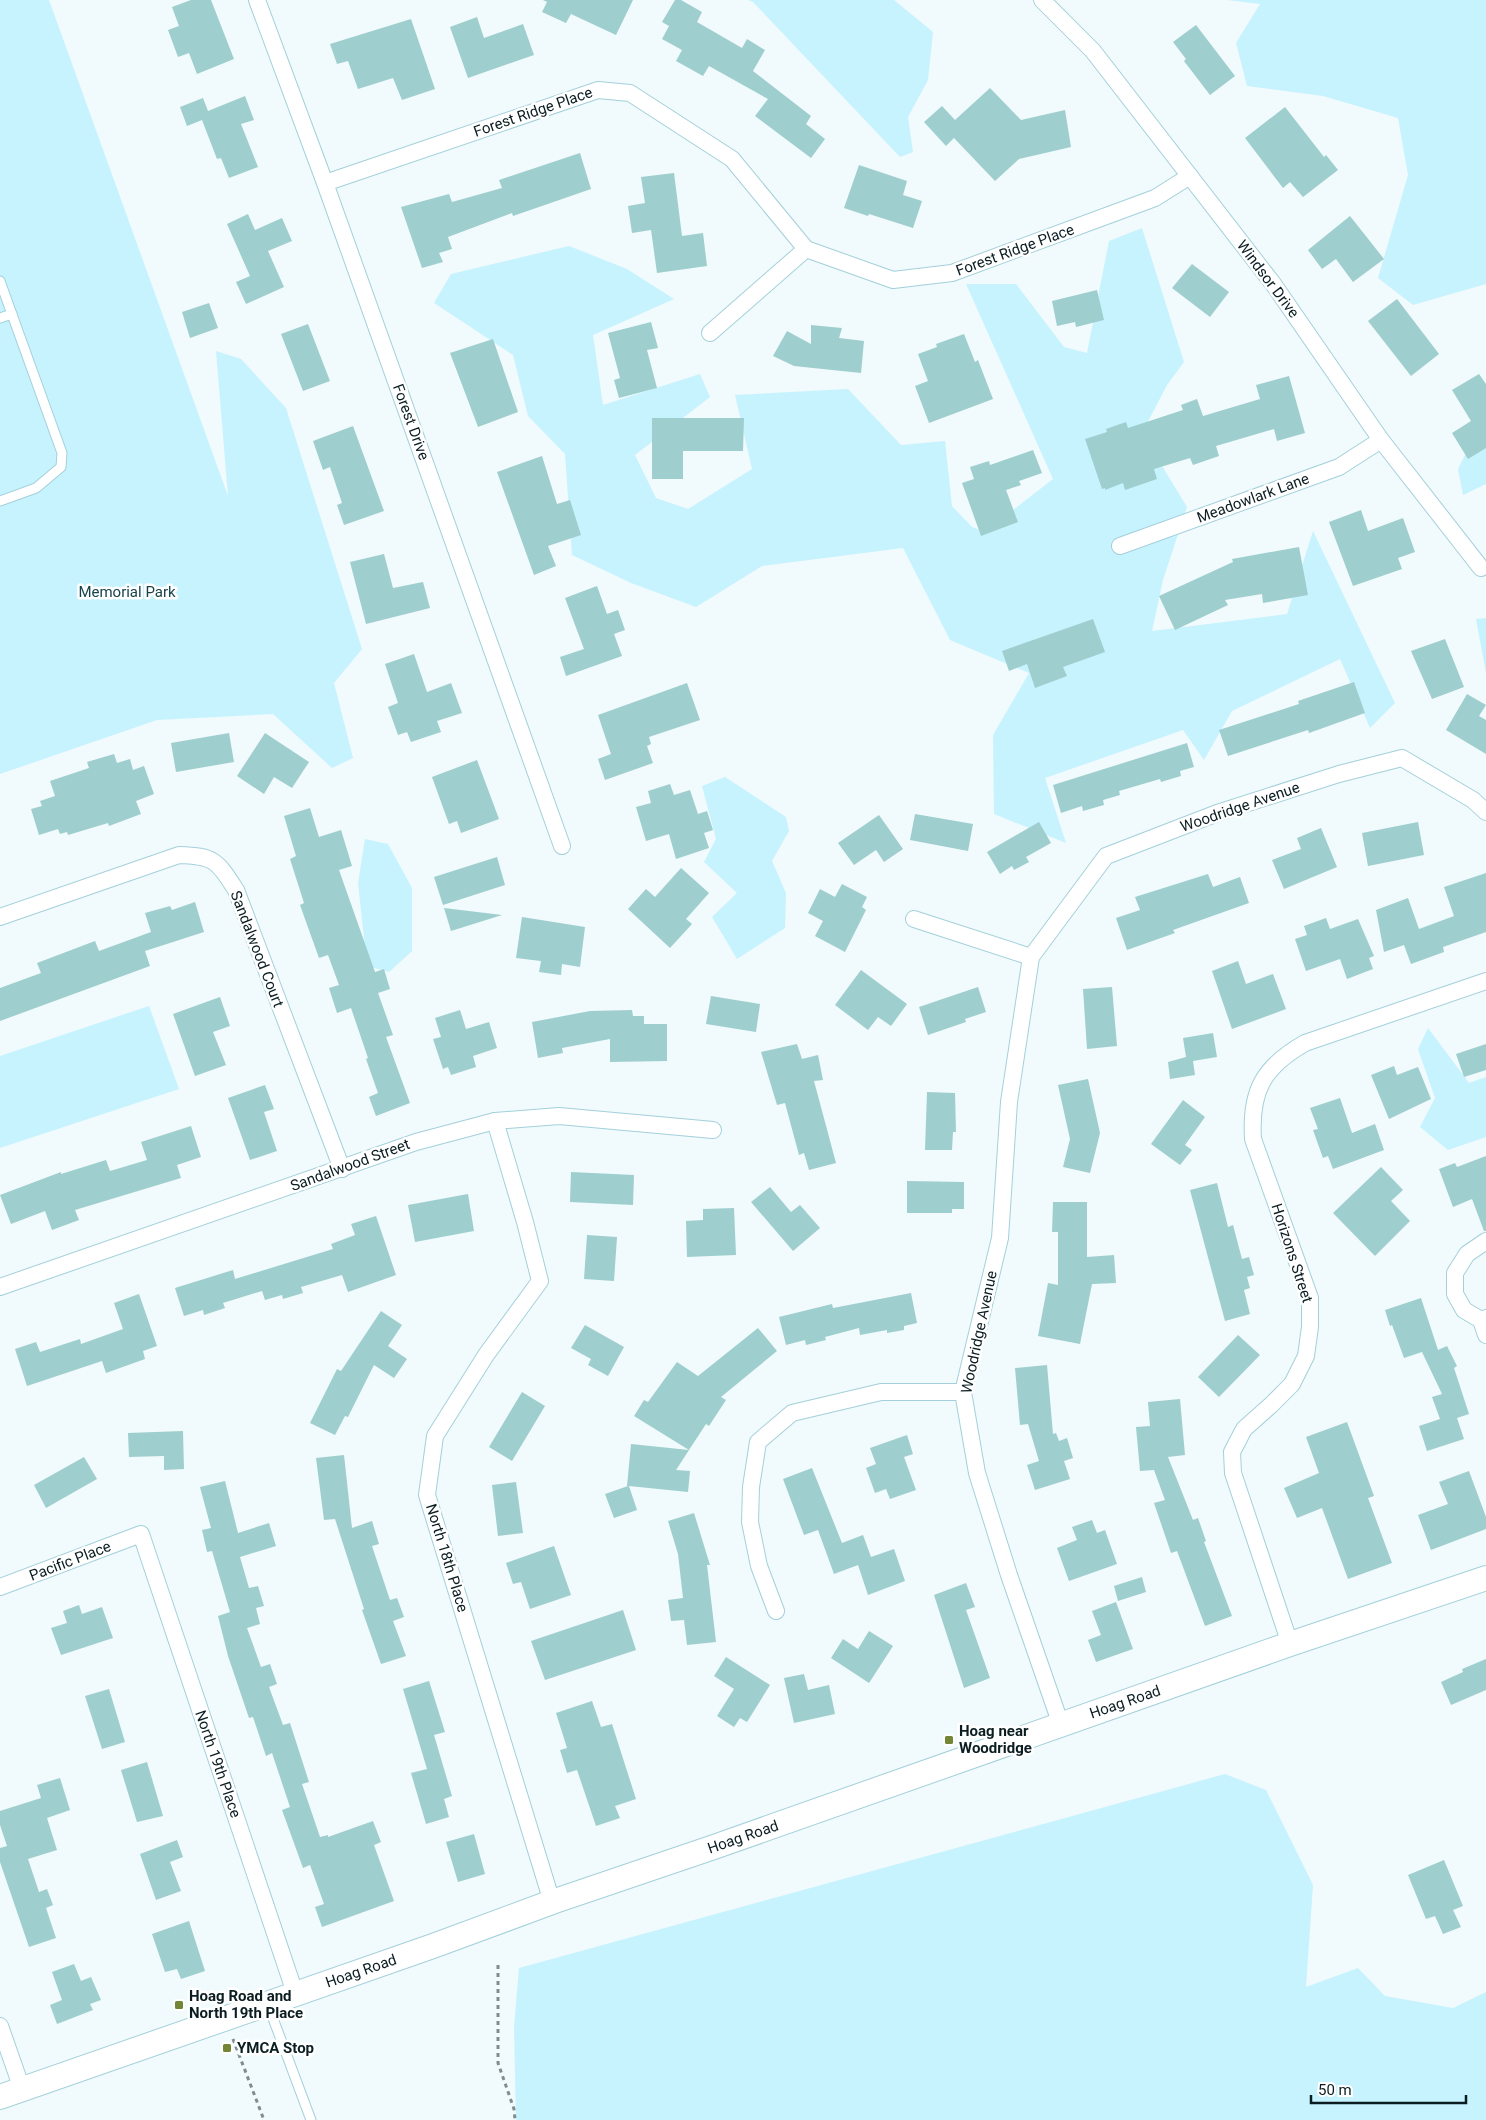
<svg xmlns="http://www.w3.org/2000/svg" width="1486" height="2120" viewBox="0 0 1486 2120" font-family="Roboto,sans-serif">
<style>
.green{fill:#c7f3fe}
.building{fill:#9fcece}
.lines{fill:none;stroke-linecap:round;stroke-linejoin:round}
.lane-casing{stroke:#a3d0db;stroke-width:11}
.street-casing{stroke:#a3d0db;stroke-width:18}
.secondary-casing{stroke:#a3d0db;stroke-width:26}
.path{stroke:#808d90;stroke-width:3;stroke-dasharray:4 4;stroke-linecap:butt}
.lane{stroke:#fff;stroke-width:9}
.street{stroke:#fff;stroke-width:16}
.secondary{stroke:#fff;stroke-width:24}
.poi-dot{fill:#748636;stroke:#fff;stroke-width:2}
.labels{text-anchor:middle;stroke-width:5;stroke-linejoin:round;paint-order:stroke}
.street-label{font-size:15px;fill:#0b1d21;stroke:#fff}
.park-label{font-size:15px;fill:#18434c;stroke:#fff}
.poi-label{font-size:15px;font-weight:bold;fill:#0b1d21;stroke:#fff;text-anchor:start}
</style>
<rect width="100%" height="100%" fill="#f1fafc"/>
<g class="green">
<path d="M0 0H49L228 496 216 351 241 359 286 408 362 649 334 683 353 758 332 768 273 714 157 720 0 774Z"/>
<path d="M748 0H894L933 32 928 80 908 117 913 152 900 157 753 2Z"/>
<path d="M1227 0H1486V284L1413 305 1378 278 1408 175 1398 118 1323 96 1247 86 1236 43 1260 4Z"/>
<path d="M1142 228 1184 362 1167 385 1142 433 1187 507 1163 580 1152 631 1287 614 1313 531 1395 703 1370 728 1340 659 1232 711 1204 760 1183 730 1045 778 1066 843 994 814 993 735 1029 673 950 640 903 548 762 566 696 607 631 583 572 555 565 454 528 416 513 355 434 303 451 274 569 246 627 269 674 299 593 335 603 405 700 374 710 397 635 455 656 498 688 509 752 469 735 395 848 389 901 445 945 441 952 506 972 527 985 532 1053 479 966 284H1016L1064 347 1087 353 1109 241Z"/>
<path d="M1486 413V484L1463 495 1458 469Z"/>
<path d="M1486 618V673L1476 619Z"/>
<path d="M725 777 786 817 789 831 772 861 786 893 785 928 737 959 712 917 737 893 704 862 716 839 702 786Z"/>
<path d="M365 839 388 844 412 888V951L389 972 367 966 358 883Z"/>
<path d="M149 1006 179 1089 0 1148V1056Z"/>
<path d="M1428 1028 1469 1083 1486 1077V1137L1448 1150 1420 1127 1435 1098 1418 1049Z"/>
<path d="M1225 1774 1266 1790 1313 1885 1306 1987 1358 1968 1385 1996 1453 2008 1486 1992V2120H516L514 2027 519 1968Z"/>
</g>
<g class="building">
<path d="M191 0H211L234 59 197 74 189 53 178 57 168 30 179 26 172 7Z"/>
<path d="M543 0H633L616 35 571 14 566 23 542 12 547 2Z"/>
<path d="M675 0H681L702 12 697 22 742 48 747 39 765 50 753 71 811 116 806 124 825 139 811 158 755 116 768 99 709 66 703 76 676 61 682 50 662 39 669 26 662 22Z"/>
<path d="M477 17 484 38 523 24 534 55 468 78 450 27Z"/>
<path d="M411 19 435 89 402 100 393 78 358 89 348 61 337 64 330 44Z"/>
<path d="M1196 25 1235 76 1210 95 1184 61 1186 59 1173 42Z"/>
<path d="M990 88 1021 120 1065 110 1071 147 1019 159 995 181 954 138 946 146 924 122 942 106 955 120Z"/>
<path d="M245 96 254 120 241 124 258 167 229 178 221 158 217 159 202 120 187 126 180 107 203 98 208 111Z"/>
<path d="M1285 107 1324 157 1326 155 1338 170 1303 197 1290 182 1283 188 1245 138Z"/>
<path d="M580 153 591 189 513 216 512 213 448 237 452 249 439 253 443 262 422 268 401 207 449 194 452 202 502 188 499 180Z"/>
<path d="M859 165 907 181 903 195 922 201 913 228 869 214 868 216 844 208Z"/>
<path d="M674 173 682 236 703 233 707 266 657 273 651 230 632 233 628 206 645 203 641 177Z"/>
<path d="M248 214 255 230 282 218 292 241 268 251 284 287 246 304 236 282 250 276 227 224Z"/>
<path d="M1350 216 1384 259 1353 282 1336 259 1322 269 1308 250Z"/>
<path d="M1192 264 1229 292 1210 317 1172 288Z"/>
<path d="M1097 290 1104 320 1076 327 1075 322 1057 326 1052 301Z"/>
<path d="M1397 299 1439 354 1411 376 1368 321Z"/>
<path d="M209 303 218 328 190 338 182 312Z"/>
<path d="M651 322 658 348 647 350 657 388 619 398 614 380 620 378 608 333Z"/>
<path d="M308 324 330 381 303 391 281 334Z"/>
<path d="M811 325 842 328 839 338 864 341 861 373 794 366 773 356 787 331 811 344Z"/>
<path d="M964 334 975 362 978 360 993 399 929 423 915 386 928 381 918 354 937 347 936 344Z"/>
<path d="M493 339 518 412 478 427 450 353Z"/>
<path d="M1479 374 1486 384V448L1468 459 1452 433 1471 421 1452 390Z"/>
<path d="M1289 376 1305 433 1277 441 1274 429 1216 446 1219 456 1193 465 1190 458 1154 469 1157 479 1125 490 1123 483 1105 490V488L1102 489 1085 439 1107 432 1106 429 1126 422 1128 428 1183 410 1181 405 1197 399 1203 416 1260 399 1256 385Z"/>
<path d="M652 418H744L743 451H683V479H652Z"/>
<path d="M353 426 384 511 344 525 337 505 342 503 330 467 323 470 313 441Z"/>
<path d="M1033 450 1042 473 1019 481 1021 485 1006 490 1018 522 981 536 962 483 974 479 970 467 989 461 990 465Z"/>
<path d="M542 456 557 504 570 500 581 535 548 546 556 566 534 575 497 472Z"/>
<path d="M1361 510 1368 531 1403 518 1415 552 1398 558 1402 569 1353 586 1329 522Z"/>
<path d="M1299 547 1308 595 1263 603 1262 594 1225 600 1228 605 1175 630 1159 596 1233 562 1232 559Z"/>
<path d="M384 554 393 588 423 582 430 608 366 624 350 562Z"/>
<path d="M597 586 607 614 618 610 625 630 614 634 622 656 566 676 560 657 584 649 565 598Z"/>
<path d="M1093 619 1105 652 1063 667 1067 676 1035 688 1027 664 1009 671 1002 651Z"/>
<path d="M1445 639 1464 687 1432 699 1411 651Z"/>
<path d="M414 654 427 692 451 683 462 713 437 721 441 732 411 742 407 732 398 735 388 707 398 703 385 664Z"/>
<path d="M1354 682 1365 713 1309 733 1308 730 1228 756 1219 730 1299 704 1298 701Z"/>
<path d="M687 683 700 720 649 737 651 744 647 746 653 763 605 780 598 759 611 754 598 715Z"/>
<path d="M1467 694 1486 705 1479 716 1486 720V754L1446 730Z"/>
<path d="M229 733 234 762 176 772 171 743Z"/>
<path d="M265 733 309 762 292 788 274 777 264 794 237 776Z"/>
<path d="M1187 743 1194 767 1180 771 1181 776 1161 782 1160 779 1119 791 1120 795 1103 800 1104 805 1083 811 1082 806 1061 813 1053 785Z"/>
<path d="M114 754 117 763 130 759 133 770 144 766 154 794 136 801 141 814 109 826 108 823 68 835 67 832 60 834 58 829 39 835 31 809 42 806 40 801 55 796 50 781 89 768 87 762Z"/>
<path d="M477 760 499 819 461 833 457 821 449 824 432 777Z"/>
<path d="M670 784 674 795 690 790 698 814 707 811 713 830 704 833 709 848 676 859 669 834 646 841 636 807 651 803 648 791Z"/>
<path d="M310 808 319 837 341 830 352 866 339 870 375 972 384 969 390 989 378 993 393 1035 386 1037 410 1103 376 1116 369 1097 378 1093 366 1059 368 1058 351 1008 337 1013 329 988 339 985 328 955 319 958 300 905 304 903 290 859 296 856 284 816Z"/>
<path d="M915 814 973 824 968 851 910 840Z"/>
<path d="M879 815 903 849 884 862 876 850 854 865 838 843Z"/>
<path d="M1039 822 1051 843 1026 857 1029 862 1014 870 1012 866 1000 874 987 852Z"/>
<path d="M1418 822 1424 855 1368 866 1362 833Z"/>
<path d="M1321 828 1337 867 1284 889 1272 860 1301 849 1297 838Z"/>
<path d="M497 857 505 885 443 905 434 877Z"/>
<path d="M681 868 709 893 686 919 692 924 670 948 628 909 646 889 655 897Z"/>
<path d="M1486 873V932L1443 947 1444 952 1411 964 1404 945 1384 952 1376 910 1408 898 1419 929 1454 916 1444 887Z"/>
<path d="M1208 874 1213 887 1240 877 1249 903 1173 930 1175 933 1127 950 1116 918 1140 910 1135 897Z"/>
<path d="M842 884 867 897 862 907 866 910 845 952 815 936 823 921 808 913 820 889 835 897Z"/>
<path d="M195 902 204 932 145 951 150 966 0 1021V988L41 973 37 963 95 941 99 951 151 932 145 913 170 906 172 910Z"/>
<path d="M444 908 502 915 451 931Z"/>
<path d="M522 917 585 927 580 967 562 964 561 975 539 972 541 961 516 958Z"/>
<path d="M1326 918 1330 929 1358 919 1374 956 1369 958 1373 969 1347 979 1340 959 1306 971 1295 939 1307 935 1304 926Z"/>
<path d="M1238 961 1246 984 1273 974 1286 1009 1232 1029 1212 971Z"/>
<path d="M861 970 907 1004 891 1026 878 1017 868 1030 835 1005Z"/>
<path d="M978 987 986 1012 965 1019 966 1022 928 1035 919 1007Z"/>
<path d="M1112 987 1117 1046 1087 1049 1083 989Z"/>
<path d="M711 996 760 1004 756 1032 706 1024Z"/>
<path d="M220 997 230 1026 213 1032 226 1065 195 1076 173 1014Z"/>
<path d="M460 1010 466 1029 489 1022 497 1048 473 1056 476 1067 451 1075 448 1067 443 1069 433 1039 441 1037 435 1018Z"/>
<path d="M632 1010 633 1016H644V1024H667V1061L610 1062V1039L562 1048 563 1053 538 1058 532 1022 590 1011Z"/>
<path d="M1213 1033 1217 1057 1193 1061 1195 1075 1170 1079 1168 1062 1186 1057 1183 1038Z"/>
<path d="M797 1044 802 1059 818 1055 823 1080 814 1081 836 1163 809 1170 804 1153 799 1155 785 1103 777 1105 761 1052Z"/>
<path d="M1486 1044V1070L1464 1077 1456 1054Z"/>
<path d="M1394 1066 1397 1075 1418 1067 1431 1099 1389 1119 1371 1075Z"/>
<path d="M1088 1079 1100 1133 1090 1173 1063 1167 1070 1139 1058 1085Z"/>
<path d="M265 1085 274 1109 264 1112 277 1151 250 1160 228 1098Z"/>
<path d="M927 1092 955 1093 956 1132H953L952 1150H925Z"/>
<path d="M1340 1098 1352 1133 1375 1124 1384 1150 1333 1169 1328 1156 1323 1158 1313 1130 1318 1129 1310 1108Z"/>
<path d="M1183 1100 1205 1117 1185 1145 1192 1150 1180 1165 1151 1144Z"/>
<path d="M191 1126 201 1157 177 1165 181 1178 75 1210 79 1220 52 1230 45 1211 11 1224 0 1195 61 1172V1174L106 1160 110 1171 147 1160 141 1142Z"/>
<path d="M1486 1156V1231H1484L1472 1199 1453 1207 1439 1169 1455 1163 1457 1167Z"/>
<path d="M1381 1167 1403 1190 1391 1201 1410 1221 1375 1256 1333 1213Z"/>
<path d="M571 1172 634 1175 633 1205 570 1202Z"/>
<path d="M907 1181 964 1182V1209H952V1213H907Z"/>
<path d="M1217 1183 1228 1227 1233 1225 1242 1259 1249 1257 1254 1275 1247 1277 1250 1288 1244 1290 1250 1314 1225 1321 1190 1190Z"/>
<path d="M770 1187 791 1212 800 1205 820 1228 793 1251 751 1202Z"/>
<path d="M468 1194 474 1231 415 1242 408 1205Z"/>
<path d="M1053 1202H1087V1257L1114 1255 1116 1283 1092 1284 1080 1344 1038 1336 1048 1283 1058 1285V1232H1052Z"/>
<path d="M734 1208 736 1255 687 1257 686 1221 703 1220V1209Z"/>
<path d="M376 1216 396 1275 348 1292 342 1275 301 1287 303 1293 283 1299 282 1295 265 1300 262 1291 223 1303 225 1308 204 1315 203 1310 184 1316 175 1288 233 1270 235 1279 333 1249 331 1244 355 1235 351 1224Z"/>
<path d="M587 1235 617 1237 614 1281 584 1279Z"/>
<path d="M911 1293 917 1323 904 1326V1330L887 1333V1330L860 1335 859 1328 825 1337 826 1340 806 1345 805 1340 786 1345 779 1317 832 1304 833 1308Z"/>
<path d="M139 1294 157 1346 143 1351 145 1359 106 1373 102 1361 27 1386 15 1349 36 1342 40 1352 80 1339 81 1344 123 1329 114 1303Z"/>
<path d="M1421 1298 1438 1350 1447 1346 1457 1366 1454 1368 1469 1414 1457 1418 1464 1439 1427 1451 1419 1426 1440 1419 1432 1397 1442 1394 1422 1352 1404 1358 1392 1325 1390 1326 1385 1310Z"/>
<path d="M381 1311 402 1325 388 1346 407 1359 394 1378 374 1365 348 1417 345 1416 335 1435 310 1423 337 1369 341 1371Z"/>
<path d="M585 1325 624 1347 608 1376 588 1365 591 1359 571 1348Z"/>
<path d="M758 1328 777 1351 721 1397 726 1400 709 1426 706 1424 689 1450 634 1416 644 1400 648 1402 677 1362 698 1376Z"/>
<path d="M1238 1335 1260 1355 1219 1397 1198 1377Z"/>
<path d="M1047 1365 1053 1434 1056 1433 1059 1441 1067 1438 1073 1458 1064 1461 1070 1479 1035 1490 1027 1465 1039 1461 1028 1424 1020 1425 1015 1368Z"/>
<path d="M522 1392 545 1406 512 1461 489 1447Z"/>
<path d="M1180 1399 1185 1455 1168 1457 1193 1520 1198 1518 1206 1541 1204 1542 1232 1616 1205 1626 1177 1551 1171 1553 1154 1503 1165 1500 1154 1470 1140 1471 1136 1427 1150 1426 1148 1402Z"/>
<path d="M1347 1422 1374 1496 1368 1498 1392 1563 1348 1579 1322 1508 1297 1518 1284 1488 1319 1473 1306 1437Z"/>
<path d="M183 1431 184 1469 164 1470V1456L129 1457 128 1433Z"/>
<path d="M907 1435 913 1454 904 1457 916 1490 890 1499 886 1489 875 1493 866 1468 876 1464 870 1448Z"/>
<path d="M631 1444 689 1450 676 1470 690 1471 688 1492 629 1486 637 1510 614 1518 605 1494 628 1486H627Z"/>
<path d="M344 1455 352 1528 372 1521 379 1544 372 1546 390 1600 397 1598 404 1617 393 1621 406 1656 381 1664 362 1610 364 1609 335 1519 324 1520 316 1458Z"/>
<path d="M84 1457 97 1479 46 1508 34 1485Z"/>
<path d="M812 1468 842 1543 863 1535 871 1557 894 1549 905 1581 868 1595 858 1565 834 1574 818 1530 804 1535 783 1479Z"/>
<path d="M1469 1471 1486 1517V1529L1431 1550 1418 1515 1448 1504 1439 1482Z"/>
<path d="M225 1481 238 1533 269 1523 276 1546 240 1557 249 1588 258 1586 264 1606 256 1608 260 1624 247 1628 261 1667 270 1664 277 1684 269 1687 283 1725 290 1723 309 1782 302 1784 320 1837 328 1835V1837L373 1821 381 1842 374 1845 394 1901 322 1927 315 1907 324 1904 310 1865 303 1868 282 1810 290 1807 272 1753 266 1756 253 1717 249 1718 228 1656 218 1616 230 1612 212 1551 207 1552 202 1530 211 1528 200 1487Z"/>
<path d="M516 1482 523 1533 498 1536 492 1485Z"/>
<path d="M694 1513 710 1565H707L716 1642 687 1645 684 1620 671 1621 668 1600 683 1598 678 1554 668 1521Z"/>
<path d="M1092 1520 1097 1533 1105 1530 1117 1564 1069 1581 1057 1548 1077 1540 1072 1527Z"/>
<path d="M554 1546 571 1595 530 1609 521 1582 513 1584 506 1563Z"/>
<path d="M1142 1577 1146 1592 1118 1601 1114 1586Z"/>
<path d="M966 1583 975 1607 966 1610 990 1678 964 1688 934 1595Z"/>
<path d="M1116 1602 1133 1649 1096 1662 1088 1640 1101 1635 1092 1611Z"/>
<path d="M79 1605 82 1614 102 1607 113 1638 61 1655 51 1628 67 1623 63 1611Z"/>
<path d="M623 1610 636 1650 545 1680 531 1641Z"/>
<path d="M869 1631 893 1646 869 1683 831 1658 843 1639 858 1649Z"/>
<path d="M726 1657 770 1685 747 1722 740 1718 734 1727 717 1716 734 1689 714 1676Z"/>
<path d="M1486 1659V1690L1451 1705 1441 1682 1463 1672 1462 1669Z"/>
<path d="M804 1674 808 1690 829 1685 835 1714 794 1723 784 1678Z"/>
<path d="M429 1681 445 1732 434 1735 452 1796 444 1799 449 1817 426 1824 411 1773 427 1769 403 1689Z"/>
<path d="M109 1689 125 1742 102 1749 85 1696Z"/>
<path d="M592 1701 601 1727 612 1724 636 1799 615 1806 620 1818 596 1826 577 1770 567 1773 560 1750 567 1748 556 1713Z"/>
<path d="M147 1762 163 1816 137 1822 121 1770Z"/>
<path d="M60 1778 70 1810 47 1818 57 1850 28 1859 39 1892 47 1889 53 1905 46 1908 56 1938 29 1947 0 1862V1848L7 1846 0 1825V1811L41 1798 37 1785Z"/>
<path d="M474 1834 485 1874 458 1882 446 1842Z"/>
<path d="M177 1840 183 1857 170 1862 181 1891 156 1900 140 1854Z"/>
<path d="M1444 1860 1463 1906 1453 1910 1461 1927 1443 1934 1435 1916 1426 1919 1408 1875Z"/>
<path d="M189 1921 205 1971 181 1979 177 1969 165 1972 152 1934Z"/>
<path d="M74 1964 81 1981 91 1977 101 2000 90 2004 93 2010 57 2024 50 2005 62 2000 52 1972Z"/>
</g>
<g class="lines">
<defs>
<g id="lane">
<path d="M0 281 62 453 61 467 36 488 0 501"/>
<path d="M0 318 12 314"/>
<path d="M268 2005 311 2120"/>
</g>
<g id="street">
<path d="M257 0 325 183 562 846"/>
<path d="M1042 0 1093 51 1274 285 1381 440 1481 568"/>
<path d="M325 183 598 90 630 93 732 159 806 249 893 280 952 273 1155 198 1190 176"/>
<path d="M710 333 806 249"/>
<path d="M1120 546 1339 467 1381 440"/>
<path d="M0 917 179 855C215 856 217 861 236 890L342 1169"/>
<path d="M914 919 1031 957"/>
<path d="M495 1121 525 1222 540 1281 486 1355 435 1436 427 1495 552 1902"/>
<path d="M1486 1241 1467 1254 1455 1273V1294L1464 1310 1481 1320 1486 1318"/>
<path d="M0 1287 416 1142 495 1121 559 1116 713 1130"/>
<path d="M1481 1320 1486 1335"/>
<path d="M0 1587 141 1534 295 1993"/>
<path d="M776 1611 759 1566 750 1522 751 1487 758 1442 792 1413 881 1392H963"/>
<path d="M1290 1644 1233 1473 1232 1452 1244 1429 1271 1405 1292 1384 1306 1356 1310 1327V1298L1253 1139C1250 1091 1263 1067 1305 1043L1486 981"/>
<path d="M1061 1725 1009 1575 977 1473 963 1392 1000 1238 1009 1102 1031 957 1106 856 1220 812 1339 774 1402 758 1473 800 1486 812"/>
<path d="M0 2026 22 2089"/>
</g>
<path id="secondary" d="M0 2097 433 1946 552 1902 714 1847 1290 1644 1486 1578"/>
</defs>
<use href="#lane" class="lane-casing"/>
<use href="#street" class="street-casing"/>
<use href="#secondary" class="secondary-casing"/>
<g class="path">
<path d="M498 1965V2063L514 2109 515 2120"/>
<path d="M233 2039 264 2120"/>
</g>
<use href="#lane" class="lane"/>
<use href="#street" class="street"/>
<use href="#secondary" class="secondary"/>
</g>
<g class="poi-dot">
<rect x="944" y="1735" width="10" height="10" rx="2.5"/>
<rect x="174" y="2000" width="10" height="10" rx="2.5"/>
<rect x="222" y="2043" width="10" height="10" rx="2.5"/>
</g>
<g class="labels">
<g class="street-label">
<text transform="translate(533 112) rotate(-19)" y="5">Forest Ridge Place</text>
<text transform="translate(1015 250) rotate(-20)" y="5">Forest Ridge Place</text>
<text transform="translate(1268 279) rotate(53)" y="5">Windsor Drive</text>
<text transform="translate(411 422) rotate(70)" y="5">Forest Drive</text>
<text transform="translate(1253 498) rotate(-20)" y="5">Meadowlark Lane</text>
<text transform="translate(1240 807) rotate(-19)" y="5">Woodridge Avenue</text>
<text transform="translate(257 949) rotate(69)" y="5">Sandalwood Court</text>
<text transform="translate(350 1165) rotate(-20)" y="5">Sandalwood Street</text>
<text transform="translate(1292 1253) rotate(72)" y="5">Horizons Street</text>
<text transform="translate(979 1332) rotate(-78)" y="5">Woodridge Avenue</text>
<text transform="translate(447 1558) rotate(73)" y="5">North 18th Place</text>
<text transform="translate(70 1561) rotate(-21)" y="5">Pacific Place</text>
<text transform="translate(1125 1702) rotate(-19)" y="5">Hoag Road</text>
<text transform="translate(218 1764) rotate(71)" y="5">North 19th Place</text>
<text transform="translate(743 1837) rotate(-19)" y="5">Hoag Road</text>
<text transform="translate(361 1971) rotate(-19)" y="5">Hoag Road</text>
</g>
<g class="park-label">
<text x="127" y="597">Memorial Park</text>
</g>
<g class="poi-label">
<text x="959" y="1736">Hoag near<tspan x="959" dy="17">Woodridge</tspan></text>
<text x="189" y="2001">Hoag Road and<tspan x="189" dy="17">North 19th Place</tspan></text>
<text x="237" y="2053">YMCA Stop</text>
</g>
</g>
<path d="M1311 2095v8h155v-8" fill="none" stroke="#0b1d21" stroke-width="2.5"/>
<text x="1318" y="2095" font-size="15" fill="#0b1d21" stroke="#ffffff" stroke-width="4" paint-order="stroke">50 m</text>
</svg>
